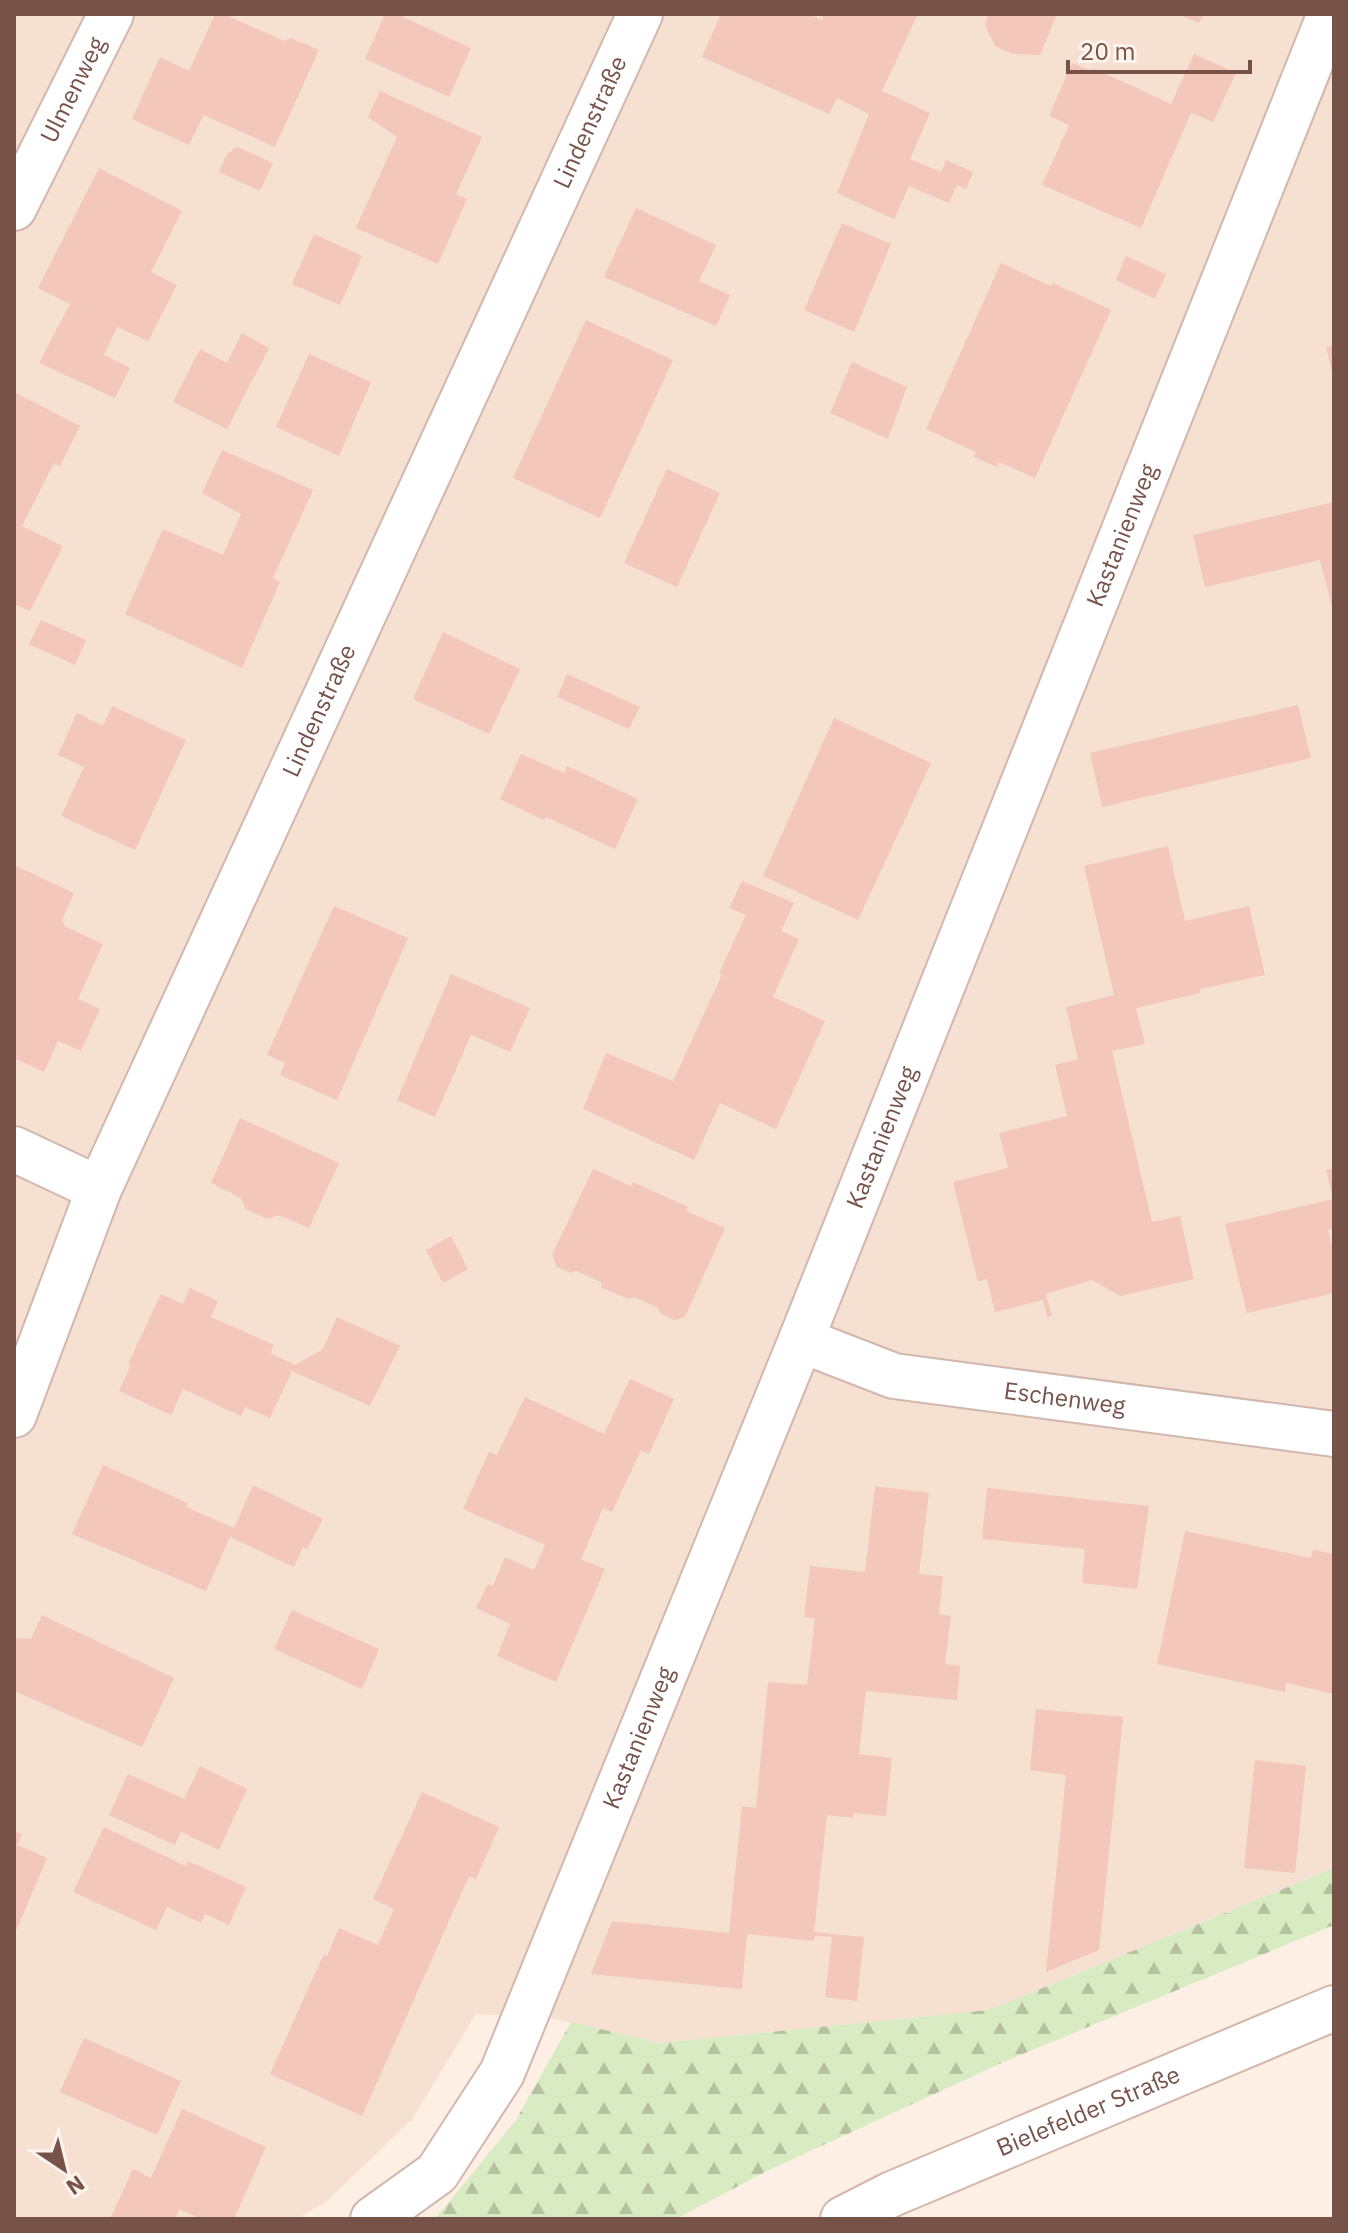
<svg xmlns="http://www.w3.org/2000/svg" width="1348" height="2233" viewBox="0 0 1348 2233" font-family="'IBM Plex Sans',sans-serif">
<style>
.residential{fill:#f5e0d2}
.forest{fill:url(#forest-firs)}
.building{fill:#f3c8bb}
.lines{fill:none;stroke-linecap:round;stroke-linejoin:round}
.minor-casing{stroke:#d1b7ad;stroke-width:48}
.secondary-casing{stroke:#d4b6aa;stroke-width:48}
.minor{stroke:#fff;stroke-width:44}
.secondary{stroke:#fff;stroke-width:44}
.labels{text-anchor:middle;stroke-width:8;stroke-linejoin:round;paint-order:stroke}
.street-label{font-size:24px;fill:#765249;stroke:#fff4eb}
</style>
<defs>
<pattern id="forest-firs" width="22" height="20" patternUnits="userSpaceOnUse" patternTransform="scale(2)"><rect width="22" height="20" fill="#d9ebc2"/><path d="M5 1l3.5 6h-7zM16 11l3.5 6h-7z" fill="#b5c1a0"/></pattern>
</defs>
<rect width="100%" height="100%" fill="#fdefe4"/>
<path class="residential" d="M14 14H1334V1868L989 2010 659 2043 555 2019 476 2014 412 2119 327 2201 297 2219H14Z"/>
<path class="forest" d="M1334 1868V1925L1006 2061 767 2171 676 2219H435L516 2120 571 2022 659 2043 989 2010Z"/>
<g class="building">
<path d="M215 14H224L284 41 291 38 319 50 275 147 204 115 189 145 132 119 160 57 189 71Z"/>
<path d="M385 14H396L471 48 449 97 365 59Z"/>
<path d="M721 14H808L822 20 824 14H918L882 91 930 113 910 159 941 172 946 160 973 172 966 189 957 185 949 203 909 186 894 219 837 193 869 114 837 98 829 114 702 57Z"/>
<path d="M988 14H1057L1040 55 1013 54 995 46 985 25Z"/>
<path d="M1178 14H1204L1199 23Z"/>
<path d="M1194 54 1236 73 1213 122 1191 113 1141 228 1042 185 1069 125 1049 116 1072 63 1091 71 1093 68 1171 104Z"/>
<path d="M380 91 482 137 456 194 467 199 438 264 356 228 397 137 368 117Z"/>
<path d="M237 147 273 163 260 191 219 172 227 154Z"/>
<path d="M99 168 182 211 151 272 177 285 148 341 117 327 104 355 130 368 115 398 39 363 70 304 38 288Z"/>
<path d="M636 208 716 245 699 281 730 295 716 326 604 277Z"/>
<path d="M842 223 891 244 854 332 804 310Z"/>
<path d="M314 234 362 256 340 305 292 284Z"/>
<path d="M1126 256 1166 274 1155 299 1116 280Z"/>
<path d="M1001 263 1051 286 1053 283 1111 310 1035 478 999 462 997 467 974 457 976 452 926 429Z"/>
<path d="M586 320 673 360 600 518 513 478Z"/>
<path d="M242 333 269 348 227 429 173 402 200 349 227 363Z"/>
<path d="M1334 345V376H1333L1326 347Z"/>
<path d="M309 354 371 382 339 456 276 427Z"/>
<path d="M852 362 907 387 888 439 830 413Z"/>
<path d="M14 392 80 426 60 466 54 463 22 526 63 546 30 611 14 604Z"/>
<path d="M222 450 313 490 273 578 280 582 242 668 125 614 163 529 223 555 241 514 202 493Z"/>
<path d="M667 469 720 493 677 587 624 563Z"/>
<path d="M1334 502V614L1320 560 1205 587 1193 535Z"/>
<path d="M41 620 86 640 75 665 29 644Z"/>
<path d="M443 632 520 669 489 734 413 699Z"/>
<path d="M567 674 640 707 629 729 557 697Z"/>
<path d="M1298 705 1311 758 1102 807 1090 753Z"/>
<path d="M112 706 186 740 135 850 61 816 84 767 58 755 77 713 103 726Z"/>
<path d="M834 718 931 763 858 920 763 876Z"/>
<path d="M521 754 564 773 567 766 638 799 615 849 546 817 544 820 500 799Z"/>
<path d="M1168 846 1185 921 1249 906 1265 975 1200 989V993L1136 1008 1145 1044 1112 1051 1152 1222 1180 1216 1194 1279 1120 1296 1092 1280 1046 1294 1052 1316 1047 1317 1043 1300 995 1312 987 1279 978 1282 953 1182 1008 1168 999 1133 1067 1116 1055 1065 1078 1059 1066 1007 1114 995 1084 866Z"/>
<path d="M14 865 74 893 61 922 65 923 64 926 103 944 78 999 100 1009 81 1051 58 1041 44 1072 14 1058Z"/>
<path d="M742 881 794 903 781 931 799 939 773 997 825 1021 776 1129 720 1103 694 1160 583 1109 606 1053 673 1081 721 977 722 974 719 973 746 915 729 908Z"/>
<path d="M334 906 408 938 337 1100 280 1075 285 1063 267 1055Z"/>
<path d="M451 974 530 1008 510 1052 471 1035 435 1117 397 1100Z"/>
<path d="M240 1118 339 1163 309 1228 279 1215 267 1219 246 1209 241 1198 211 1183Z"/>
<path d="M1334 1168V1198H1333L1326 1170Z"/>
<path d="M593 1169 631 1186 633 1182 688 1207 686 1211 725 1228 685 1317 674 1320 660 1313 658 1308 634 1297 629 1299 602 1288 601 1282 576 1271 571 1273 557 1267 552 1255Z"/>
<path d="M1334 1199V1229L1328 1230 1334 1254V1293L1247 1313 1225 1224Z"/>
<path d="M451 1236 468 1269 443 1283 426 1250Z"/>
<path d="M190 1288 218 1301 211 1317 274 1345 270 1353 295 1365 323 1349 337 1317 400 1346 370 1406 292 1371 270 1418 245 1407 241 1416 183 1389 171 1415 119 1391 131 1365 128 1364 161 1294 183 1304Z"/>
<path d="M630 1379 674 1399 649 1454 641 1450 612 1512 603 1508 581 1559 605 1569 556 1682 497 1656 510 1624 476 1608 488 1584 493 1586 505 1557 534 1570 545 1545 463 1509 489 1452 497 1455 525 1397 604 1434Z"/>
<path d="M103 1465 188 1503 186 1507 234 1528 253 1485 323 1519 307 1549 303 1547 294 1567 230 1537 206 1591 72 1534Z"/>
<path d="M875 1486 929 1493 919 1574 943 1576 939 1614 951 1616 945 1664 960 1666 957 1700 866 1691 859 1754 892 1758 886 1816 854 1813 853 1818 827 1815 814 1932 864 1937 857 2001 825 1997 832 1937 815 1936 814 1941 747 1934 742 1989 591 1974 612 1921 729 1933 742 1806 756 1808 768 1682 807 1685 815 1618 804 1617 810 1566 865 1572Z"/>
<path d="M987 1488 1149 1506 1137 1589 1082 1583 1085 1549 982 1539Z"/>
<path d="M1185 1531 1311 1558 1313 1550 1334 1554V1694L1286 1683 1285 1692 1157 1664Z"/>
<path d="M292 1610 379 1649 362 1689 274 1649Z"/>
<path d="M42 1615 174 1678 142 1747 14 1691V1638L31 1639Z"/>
<path d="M1036 1709 1123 1717 1099 1950 1046 1972 1066 1775 1030 1770Z"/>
<path d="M1255 1760 1306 1766 1295 1873 1244 1868Z"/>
<path d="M200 1766 247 1789 219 1850 181 1832 175 1845 109 1815 128 1774 184 1799Z"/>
<path d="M422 1792 499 1827 476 1879 469 1876 362 2116 270 2074 321 1960 324 1955 327 1956 339 1928 378 1945 394 1909 373 1899Z"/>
<path d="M104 1827 186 1866 188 1861 246 1887 229 1925 205 1914 201 1923 167 1907 156 1930 73 1892Z"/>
<path d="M14 1831 22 1834 17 1845 47 1858 16 1931 14 1930Z"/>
<path d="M84 2038 181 2081 157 2135 60 2092Z"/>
<path d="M182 2109 266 2147 234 2219H201L179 2209 175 2219H110L133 2169 151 2178Z"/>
</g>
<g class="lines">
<defs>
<g id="minor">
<path id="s1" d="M14 208 111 14"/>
<path d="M14 1149 99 1189"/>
<path id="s2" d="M801 1340 894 1376 1334 1434"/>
<path id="s3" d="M14 1415 99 1189 640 14"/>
<path id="s4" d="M373 2219 437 2173 502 2073 801 1340 1330 14"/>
</g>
<g id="secondary">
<path id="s5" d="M843 2219 892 2194 1334 2008"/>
</g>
</defs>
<use href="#minor" class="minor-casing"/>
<use href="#secondary" class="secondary-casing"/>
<use href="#minor" class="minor"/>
<use href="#secondary" class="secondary"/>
</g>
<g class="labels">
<g class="street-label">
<text dy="8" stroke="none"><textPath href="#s1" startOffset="132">Ulmenweg</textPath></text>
<text dy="8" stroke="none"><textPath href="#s3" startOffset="1416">Lindenstraße</textPath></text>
<text dy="8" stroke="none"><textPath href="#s4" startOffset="1856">Kastanienweg</textPath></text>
<text dy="8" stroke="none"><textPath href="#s3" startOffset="768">Lindenstraße</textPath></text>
<text dy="8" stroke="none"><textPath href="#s4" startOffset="1208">Kastanienweg</textPath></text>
<text dy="8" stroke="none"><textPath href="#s2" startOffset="272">Eschenweg</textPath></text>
<text dy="8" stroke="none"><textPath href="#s4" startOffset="560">Kastanienweg</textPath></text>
<text dy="8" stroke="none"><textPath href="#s5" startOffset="268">Bielefelder Straße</textPath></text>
</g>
</g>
<rect width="1348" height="2233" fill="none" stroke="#765249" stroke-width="32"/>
<g transform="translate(64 2169) rotate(145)" stroke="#fff4eb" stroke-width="6" paint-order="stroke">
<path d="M0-6L14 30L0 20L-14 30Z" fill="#765249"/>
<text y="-12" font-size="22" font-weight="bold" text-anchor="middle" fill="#765249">N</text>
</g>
<path d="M1068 60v12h182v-12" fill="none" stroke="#765249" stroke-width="4"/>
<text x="1080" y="60" font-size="24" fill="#765249" stroke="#fff4eb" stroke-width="6" paint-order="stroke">20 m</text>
</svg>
